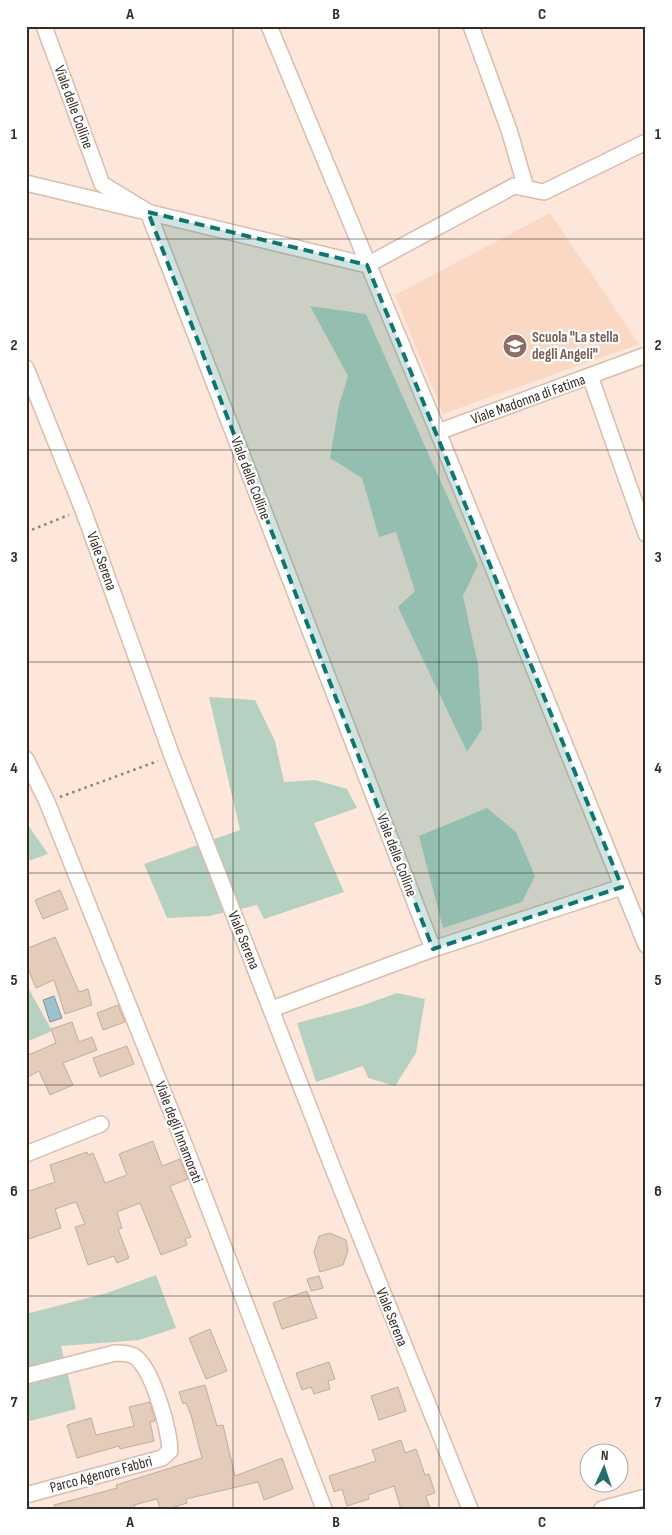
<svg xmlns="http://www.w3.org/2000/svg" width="672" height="1535" viewBox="0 0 672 1535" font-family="'Sofia Sans Condensed',sans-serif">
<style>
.built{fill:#fad8c4}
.green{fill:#b6d1c1}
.water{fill:#9dc2cf;stroke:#7e959c}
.building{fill:#e4ccbb;stroke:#c3ac9b}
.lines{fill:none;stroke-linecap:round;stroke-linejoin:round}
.street-casing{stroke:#d7bdae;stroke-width:18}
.path{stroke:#8f8077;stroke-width:2.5;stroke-dasharray:2.5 4;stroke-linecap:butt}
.street{stroke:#fff;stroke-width:15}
.marked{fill:#0f766e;fill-opacity:0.2;stroke:#0f766e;stroke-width:4;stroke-dasharray:10 6;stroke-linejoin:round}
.grid{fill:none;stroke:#352b25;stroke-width:1;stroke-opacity:0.55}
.labels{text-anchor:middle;stroke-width:4.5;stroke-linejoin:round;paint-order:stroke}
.street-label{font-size:15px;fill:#352b25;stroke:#fff}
.education-label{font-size:15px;font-weight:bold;fill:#785e54;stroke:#fff;text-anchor:start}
.neatline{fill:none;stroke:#352b25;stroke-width:2}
.grid-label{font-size:16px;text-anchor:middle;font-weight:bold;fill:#352b25}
</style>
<rect width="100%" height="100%" fill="#fce7da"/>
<path class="built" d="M550 213 639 344 443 414 395 295Z"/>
<g class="green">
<path d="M310 306 366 314 478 565 463 596 478 664 482 729 467 752 398 607 415 591 396 532 379 537 362 478 330 458 339 405 348 376Z"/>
<path d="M209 697 255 700 275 741 284 782 315 780 347 789 357 808 314 823 344 892 264 919 257 905 209 916 167 918 144 864 240 830Z"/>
<path d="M487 808 516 832 535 876 522 902 443 928 419 836Z"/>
<path d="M26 822 48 854 26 862Z"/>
<path d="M26 984 51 1029 50 1032 26 1042Z"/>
<path d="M397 993 425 999 416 1053 395 1086 368 1078 363 1066 316 1082 297 1023 361 1006Z"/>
<path d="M156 1275 176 1328 139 1340 61 1346 76 1409 26 1422V1314L107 1293Z"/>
</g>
<path class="water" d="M54 996 62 1018 50 1022 43 1000Z"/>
<g class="building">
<path d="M60 890 68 909 43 919 35 900Z"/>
<path d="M55 937 79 992 88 989 92 1005 65 1014 54 980 36 988 26 964V949Z"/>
<path d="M118 1005 125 1022 103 1030 97 1013Z"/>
<path d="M72 1022 79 1042 92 1037 97 1050 63 1063 73 1085 50 1095 39 1071 26 1078V1056L56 1043 51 1029Z"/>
<path d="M127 1046 134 1064 100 1077 93 1058Z"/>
<path d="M153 1141 162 1166 180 1159 188 1179 170 1186 191 1237 185 1239 187 1245 161 1255 140 1203 117 1212 122 1228 118 1229 129 1258 117 1263 114 1256 88 1265 75 1227 85 1224 76 1202 55 1209 61 1228 26 1240V1192L55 1182 50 1165 87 1152 88 1155 93 1153 105 1183 127 1175 119 1154Z"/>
<path d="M330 1233 346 1240 348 1251 343 1265 320 1272 314 1252 319 1236Z"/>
<path d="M319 1276 323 1288 311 1291 307 1279Z"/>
<path d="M307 1291 317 1318 282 1329 273 1303Z"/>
<path d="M210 1329 227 1371 206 1379 189 1338Z"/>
<path d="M329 1362 335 1379 328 1381 330 1389 314 1394 311 1387 302 1390 296 1373Z"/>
<path d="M205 1385 217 1426 223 1425 235 1476 282 1458 293 1489 264 1500 258 1482 186 1499 187 1503 168 1509H160L157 1499 134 1505 135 1509H55L54 1505 117 1488 116 1485 202 1458 191 1415 186 1403 183 1404 179 1392Z"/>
<path d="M398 1387 406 1411 379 1420 371 1396Z"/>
<path d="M150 1402 155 1421 150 1422 154 1441 120 1449 119 1446 77 1458 67 1425 91 1418 96 1435 134 1426 129 1407Z"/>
<path d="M401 1440 405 1453 416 1449 425 1475 429 1474 435 1493 426 1496 430 1509H401L394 1486 368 1495 369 1499 347 1506 342 1489 334 1492 329 1476 376 1461 372 1450Z"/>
</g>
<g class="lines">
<defs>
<g id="street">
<path d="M44 26 102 184 148 212 433 949"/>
<path d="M269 26 438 432 646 945"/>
<path d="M471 26 509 130 526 188"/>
<path d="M26 183 367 265 514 186 544 192 646 142"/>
<path d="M26 368 83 510 172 756 334 1171 470 1509"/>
<path d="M590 376 646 534"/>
<path d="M438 432 646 355"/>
<path d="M26 759 47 802 185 1146 324 1509"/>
<path d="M272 1009 433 949 622 887"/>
<path d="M26 1154 101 1124"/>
<path d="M26 1376 115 1353C122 1353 128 1353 134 1356 153 1368 169 1430 170 1451L162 1458 26 1495"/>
<path d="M602 1509 646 1497"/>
</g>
</defs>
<use href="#street" class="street-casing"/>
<g class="path">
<path d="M26 532 69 515"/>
<path d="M60 797 158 761"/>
</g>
<use href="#street" class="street"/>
</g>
<path class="marked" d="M148 212 367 265 622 887 433 949Z"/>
<path class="grid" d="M233 26V1509M439 26V1509M26 239H646M26 450H646M26 662H646M26 873H646M26 1085H646M26 1296H646"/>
<defs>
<symbol id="school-disc" viewBox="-11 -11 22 22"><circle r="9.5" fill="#8d6e63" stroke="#fff"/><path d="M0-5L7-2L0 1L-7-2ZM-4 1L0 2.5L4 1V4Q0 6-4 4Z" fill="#fff"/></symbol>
</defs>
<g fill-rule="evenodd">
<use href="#school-disc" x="501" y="332" width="28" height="28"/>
</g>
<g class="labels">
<g class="street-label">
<text transform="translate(74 107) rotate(70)" y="5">Viale delle Colline</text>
<text transform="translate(528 399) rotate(-20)" y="5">Viale Madonna di Fatima</text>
<text transform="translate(251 478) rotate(69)" y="5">Viale delle Colline</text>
<text transform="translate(102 561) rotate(70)" y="5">Viale Serena</text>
<text transform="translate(397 855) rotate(69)" y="5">Viale delle Colline</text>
<text transform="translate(244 940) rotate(68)" y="5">Viale Serena</text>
<text transform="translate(179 1132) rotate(69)" y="5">Viale degli Innamorati</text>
<text transform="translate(392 1317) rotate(68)" y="5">Viale Serena</text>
<text transform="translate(101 1474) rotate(-15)" y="5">Parco Agenore Fabbri</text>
</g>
<g class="education-label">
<text x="532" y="342">Scuola "La stella<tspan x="532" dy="17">degli Angeli"</tspan></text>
</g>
</g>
<rect width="672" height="1535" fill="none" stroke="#ffffff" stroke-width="55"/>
<g transform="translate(604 1468) rotate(3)"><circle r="24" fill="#ffffff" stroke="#aeaaa8"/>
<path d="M0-4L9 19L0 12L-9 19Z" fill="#266f68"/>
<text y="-8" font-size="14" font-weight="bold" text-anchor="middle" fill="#352b25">N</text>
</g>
<rect x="28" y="28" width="616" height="1480" class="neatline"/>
<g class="grid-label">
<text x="130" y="19">A</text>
<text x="336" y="19">B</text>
<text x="542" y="19">C</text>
<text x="14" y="139">1</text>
<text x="658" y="139">1</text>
<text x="14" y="350">2</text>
<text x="658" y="350">2</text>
<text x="14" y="562">3</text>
<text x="658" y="562">3</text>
<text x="14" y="773">4</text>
<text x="658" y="773">4</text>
<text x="14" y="985">5</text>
<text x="658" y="985">5</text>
<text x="14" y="1196">6</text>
<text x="658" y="1196">6</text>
<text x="14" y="1407">7</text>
<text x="658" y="1407">7</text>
<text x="130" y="1527">A</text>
<text x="336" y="1527">B</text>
<text x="542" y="1527">C</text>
</g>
</svg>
